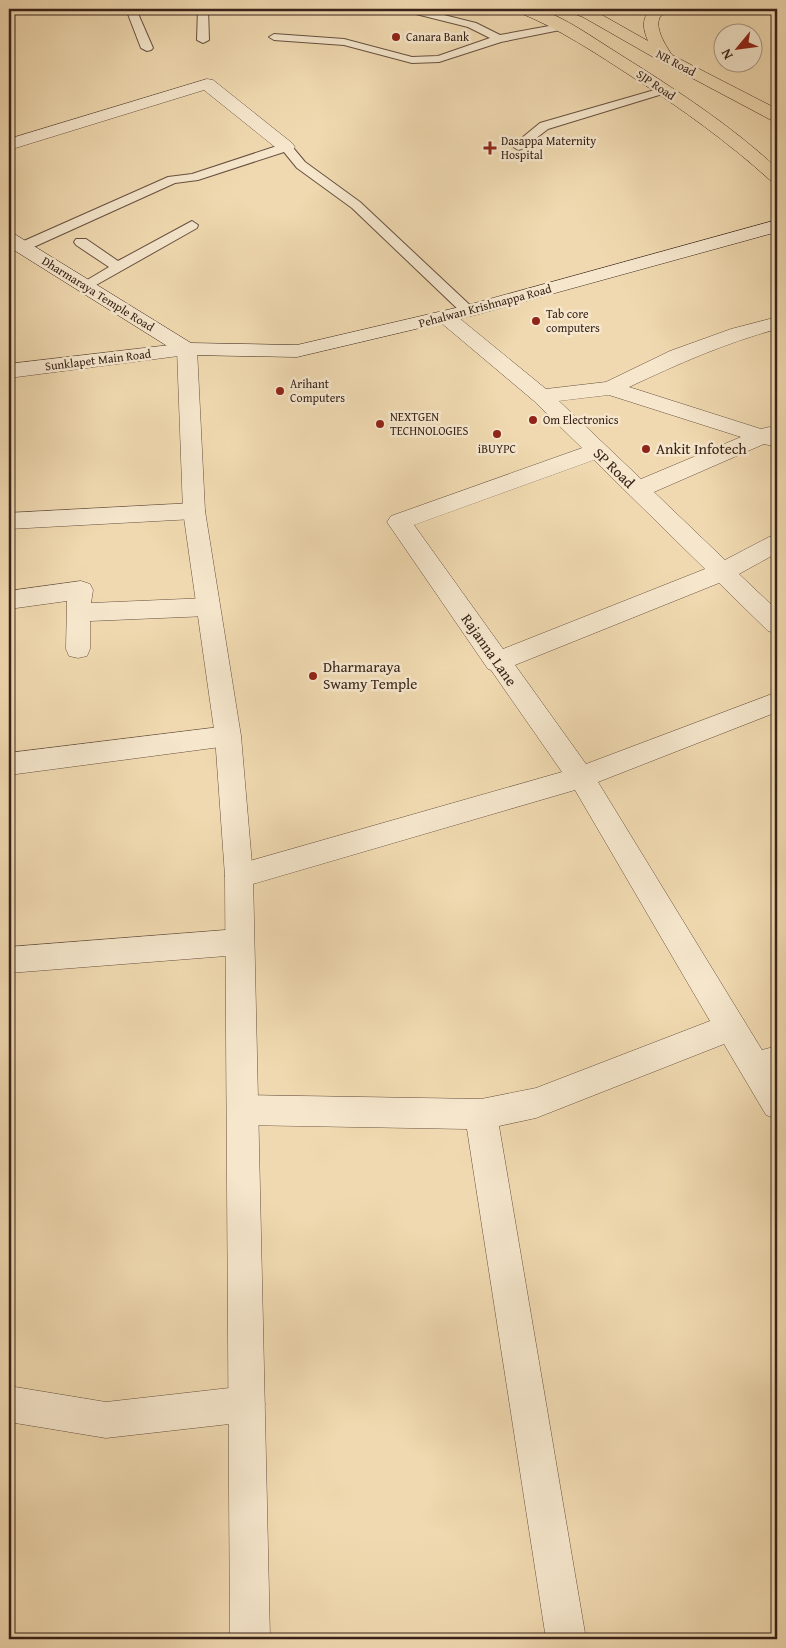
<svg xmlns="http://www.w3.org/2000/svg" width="786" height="1648" viewBox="0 0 786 1648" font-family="'Gentium Book Plus',serif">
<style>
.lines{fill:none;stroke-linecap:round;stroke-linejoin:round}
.service-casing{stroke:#66503f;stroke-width:2}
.minor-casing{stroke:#66503f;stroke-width:1}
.tertiary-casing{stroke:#66503f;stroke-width:1}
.secondary-casing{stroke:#382319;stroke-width:1}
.primary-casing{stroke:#382319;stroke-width:1}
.service{fill:#f5e6cc;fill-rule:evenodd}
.minor{fill:#f5e6cc;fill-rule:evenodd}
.tertiary{fill:#f5e6cc;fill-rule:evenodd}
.secondary{fill:#f5e6cc;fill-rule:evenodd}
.primary{fill:#f0d9b0;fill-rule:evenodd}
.poi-dot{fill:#8f2418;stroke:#f5e6cc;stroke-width:2}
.labels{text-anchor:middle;stroke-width:5;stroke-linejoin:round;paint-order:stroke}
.far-poi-label{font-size:12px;fill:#382319;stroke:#f5e6cc;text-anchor:start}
.far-street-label{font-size:12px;fill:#382319;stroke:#f5e6cc}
.poi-label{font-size:15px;fill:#382319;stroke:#f5e6cc;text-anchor:start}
.street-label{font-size:15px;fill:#382319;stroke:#f5e6cc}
</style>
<rect width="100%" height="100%" fill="#f0d9b0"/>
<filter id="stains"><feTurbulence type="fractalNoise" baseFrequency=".004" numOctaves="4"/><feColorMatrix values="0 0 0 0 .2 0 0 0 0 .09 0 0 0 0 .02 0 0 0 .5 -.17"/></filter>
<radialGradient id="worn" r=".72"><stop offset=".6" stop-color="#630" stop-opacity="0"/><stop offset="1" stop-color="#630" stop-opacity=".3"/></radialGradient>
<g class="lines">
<defs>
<g id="service">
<path d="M126 9H136L153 48 151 50 147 51 141 48Z"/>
<path d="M198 9H208L209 40 203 43 197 40Z"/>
<path d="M403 9H420L476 23 500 35 560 24 565 27 560 30 501 42 439 62 412 63 344 45 274 40 269 37 274 34 344 39 412 57 438 56 490 38 468 27 404 11Z"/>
<path d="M665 87 671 90 669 92 548 129 522 149 518 150 512 146 540 123Z"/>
<path d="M286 143 290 144 305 162 360 202 473 308 475 311 473 314H463L352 208 297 168 284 152 198 180 175 183 27 250 22 251 15 247 17 244 168 177 192 174Z"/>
<path d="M192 221 198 225 197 228 89 289H79L77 286 109 267 76 245 74 242 76 239H86L118 261Z"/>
</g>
<g id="minor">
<path d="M207 79 213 80 292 143 295 147 292 151 286 152 280 151 204 90 9 150V139Z"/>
<path d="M446 311 453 313 546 389 606 382 670 351 731 329 777 317V329C725 343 678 364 629 387L761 429 769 427 777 430V447L764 444 654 492 725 560 769 537 777 535V553L739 574 777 610V634L768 631 719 583 515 665 586 764 777 692V712L598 782 762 1050 777 1046V1119L766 1115 724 1044 536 1118 499 1126 586 1639H546L467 1129 243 1125 232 1121 227 1110 232 1099 243 1095 481 1099 536 1088 710 1021 575 790 239 888 229 885 225 876 229 867 239 864 562 772 491 670 488 669 387 522 391 516 582 448 534 401 439 321 436 317 439 313ZM609 395 741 437 641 479 559 401ZM594 460 705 569 503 649 414 525Z"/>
<path d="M187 343 194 344 197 349 194 354 9 378V364Z"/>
<path d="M194 503 202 505 205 511 202 517 194 519 9 529V513Z"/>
<path d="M81 581 90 584 93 590 91 603 208 598 217 601 220 607 217 613 208 616 90 621V649L87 656 78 658 69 656 66 649 67 601 9 609V591Z"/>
<path d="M228 726 237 729 241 736 237 743 228 746 9 775V753Z"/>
<path d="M239 929 249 933 254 942 249 951 239 955 9 973V947Z"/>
<path d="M9 1386 106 1402 247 1386 260 1391 265 1404 260 1417 247 1422 106 1438 9 1422Z"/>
</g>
<path id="tertiary" d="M187 343 194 344 197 349 205 511 241 736 253 876 270 1639H230L225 876 215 736 183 511 177 349 180 344Z"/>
<path id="secondary" d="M777 220V232L475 315 297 357 187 355 180 354 9 247V233L16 235 191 343 297 345 464 306Z"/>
<g id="primary">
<path d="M516 9C523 9 532 7 539 9 566 18 592 37 616 52 672 87 728 123 777 168V182L771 181C728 142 682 109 634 78 597 54 560 29 518 12Z"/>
<path d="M568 9H590L595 11 648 41C643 29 641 19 651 9H669C667 12 663 14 660 17 654 28 666 46 672 55L777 109V121L771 120 660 61 583 17 570 12Z"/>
</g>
</defs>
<use href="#service" class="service-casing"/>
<use href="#minor" class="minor-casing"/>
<use href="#tertiary" class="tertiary-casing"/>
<use href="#secondary" class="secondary-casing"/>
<use href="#primary" class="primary-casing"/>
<use href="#service" class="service"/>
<use href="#minor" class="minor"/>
<use href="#tertiary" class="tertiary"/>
<use href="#secondary" class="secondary"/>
<use href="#primary" class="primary"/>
</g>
<g class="poi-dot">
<circle cx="396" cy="37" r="5"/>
<path d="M487.5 140.5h5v5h5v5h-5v5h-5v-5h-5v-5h5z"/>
<circle cx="536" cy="321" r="5"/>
<circle cx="280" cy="391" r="5"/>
<circle cx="533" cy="420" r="5"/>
<circle cx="380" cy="424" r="5"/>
<circle cx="497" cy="434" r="5"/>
<circle cx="646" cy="449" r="5"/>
<circle cx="313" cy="676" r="5"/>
</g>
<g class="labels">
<g class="far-poi-label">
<text x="406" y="41">Canara Bank</text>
<text x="501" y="145">Dasappa Maternity<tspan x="501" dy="14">Hospital</tspan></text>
<text x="546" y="318">Tab core<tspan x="546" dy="14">computers</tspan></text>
<text x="290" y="388">Arihant<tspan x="290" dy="14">Computers</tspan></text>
<text x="390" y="421">NEXTGEN<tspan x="390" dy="14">TECHNOLOGIES</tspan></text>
<text x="543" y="424">Om Electronics</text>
<text x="497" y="453" text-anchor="middle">iBUYPC</text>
</g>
<g class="far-street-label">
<text transform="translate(676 63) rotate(28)" y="4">NR Road</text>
<text transform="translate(656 85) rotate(34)" y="4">SJP Road</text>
<text transform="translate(98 294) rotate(32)" y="4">Dharmaraya Temple Road</text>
<text transform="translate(485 306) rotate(-15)" y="4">Pehalwan Krishnappa Road</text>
<text transform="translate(98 360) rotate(-7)" y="4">Sunklapet Main Road</text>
</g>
<g class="poi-label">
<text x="656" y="454">Ankit Infotech</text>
<text x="323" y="672">Dharmaraya<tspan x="323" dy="17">Swamy Temple</tspan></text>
</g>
<g class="street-label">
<text transform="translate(614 468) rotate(44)" y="5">SP Road</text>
<text transform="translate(489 650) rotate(55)" y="5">Rajanna Lane</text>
</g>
</g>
<rect width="786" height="1648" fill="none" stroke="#f0d9b0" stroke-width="30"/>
<rect x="10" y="10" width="766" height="1628" fill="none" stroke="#382319" stroke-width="2.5"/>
<rect x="15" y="15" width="756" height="1618" fill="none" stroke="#382319"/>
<g transform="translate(738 48) rotate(241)"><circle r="24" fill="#f5e6cc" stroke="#a99884"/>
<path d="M0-4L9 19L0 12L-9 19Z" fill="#8f2418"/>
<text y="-8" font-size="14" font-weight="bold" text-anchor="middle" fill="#382319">N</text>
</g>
<rect width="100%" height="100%" filter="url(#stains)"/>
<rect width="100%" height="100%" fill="url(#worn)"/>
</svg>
